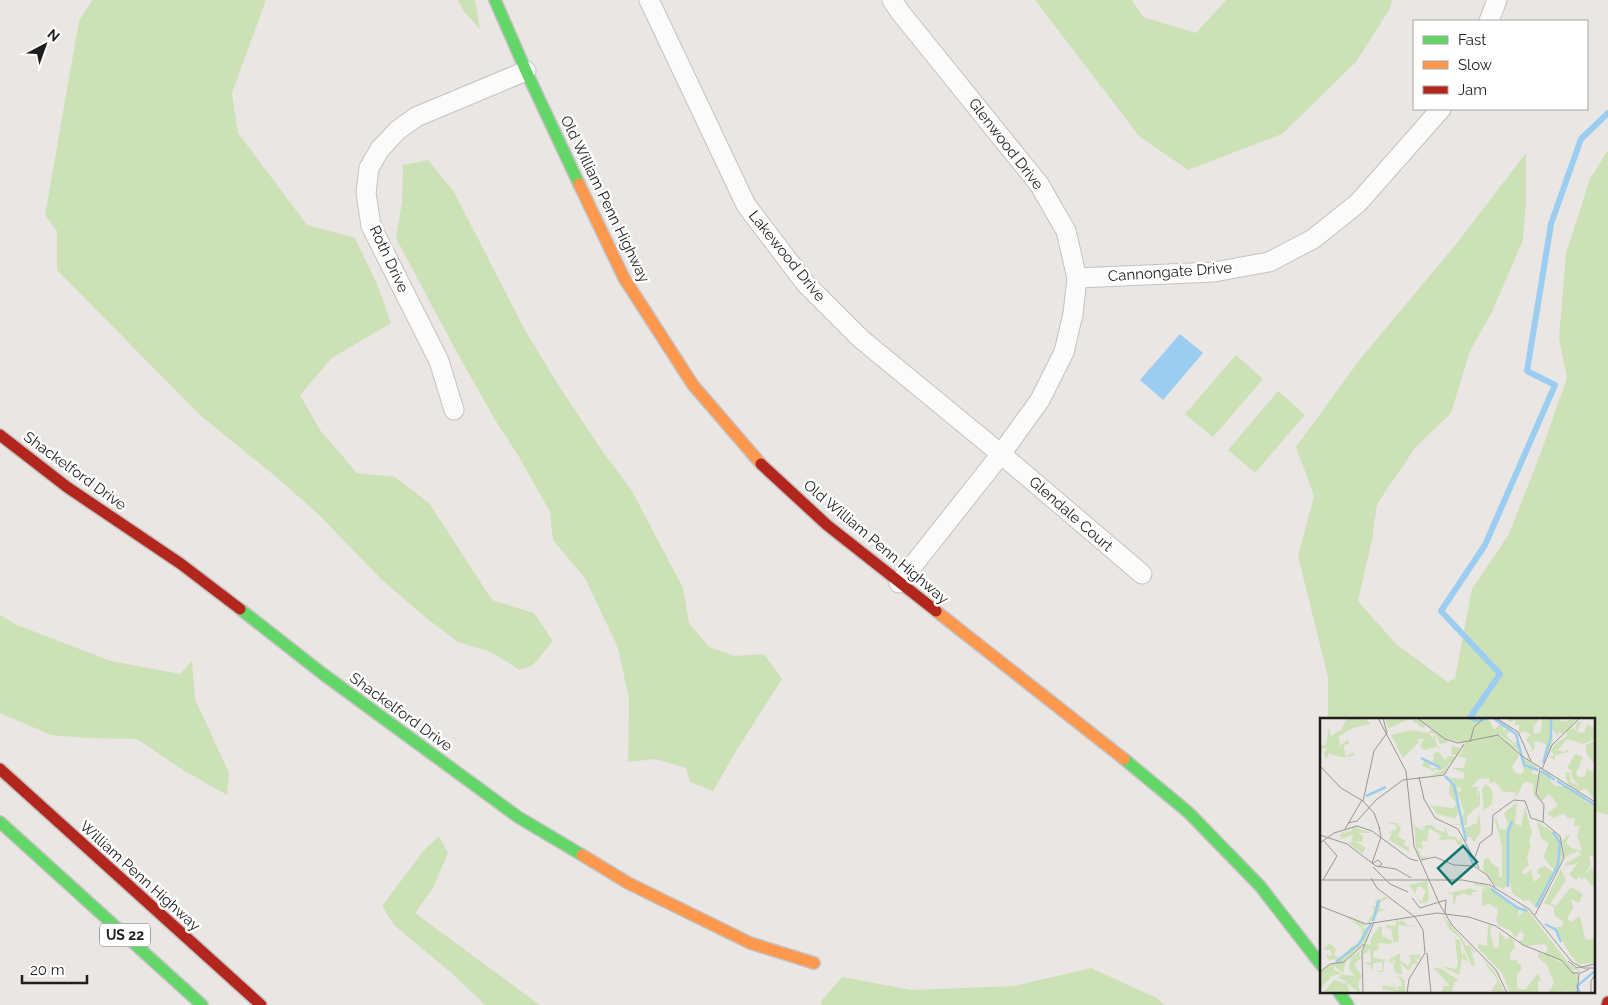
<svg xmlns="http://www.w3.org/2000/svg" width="1608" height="1005" viewBox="0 0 1608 1005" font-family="Raleway,sans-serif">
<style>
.green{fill:#cde1b7}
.water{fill:#9bcdf1}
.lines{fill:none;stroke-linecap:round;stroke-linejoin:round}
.stream{stroke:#9bcdf1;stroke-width:6}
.street-casing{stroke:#c4c2c0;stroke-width:21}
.fast-casing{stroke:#c4c2c0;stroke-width:14}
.slow-casing{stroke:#c4c2c0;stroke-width:14}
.jam-casing{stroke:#c4c2c0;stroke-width:14}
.street{stroke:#fcfbfb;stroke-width:19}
.fast{stroke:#63d668;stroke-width:11}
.slow{stroke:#ff974d;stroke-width:11}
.jam{stroke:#b3261e;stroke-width:11}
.labels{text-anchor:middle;stroke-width:5;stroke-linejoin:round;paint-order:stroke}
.shield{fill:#fff;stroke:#636260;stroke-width:1}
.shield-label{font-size:14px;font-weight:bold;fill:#201e1c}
.street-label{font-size:15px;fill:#201e1c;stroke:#fff}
.inset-river{fill:none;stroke:#9bcdf1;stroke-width:2.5}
.inset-road{fill:none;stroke:#999694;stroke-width:1}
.view{fill:#0f766e;fill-opacity:0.15;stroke:#0f766e;stroke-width:2.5}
.inset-edge{fill:none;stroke:#201e1c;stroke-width:2.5}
</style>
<rect width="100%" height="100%" fill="#e9e6e4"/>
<g class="green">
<path d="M92 0H266L232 93 238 133 307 225 355 238 377 284 391 323 332 358 300 395 320 430 357 473 395 477 429 503 492 600 534 613 553 641 533 665 520 670 491 652 458 642 425 617 382 580 318 514 281 481 200 415 57 270V231L45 215 79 21Z"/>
<path d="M458 0H475L480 29 464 12Z"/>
<path d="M1035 0H1132L1143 17 1196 33 1226 0H1392L1389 10 1356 62 1282 134 1188 170 1139 136Z"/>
<path d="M1608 150V815L1594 811V719H1328V677L1298 556 1314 496 1296 447 1361 358 1457 243 1526 153V200L1523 240 1492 312 1470 351 1451 413 1415 448 1377 504 1372 540 1358 601 1397 645 1448 682 1455 678 1472 589 1509 534 1541 452 1567 378 1559 339 1566 253 1590 179Z"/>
<path d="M428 160 454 192 526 332 559 386 603 452 632 491 683 588 689 623 709 647 735 656 764 654 782 679 736 751 713 791 690 782 686 768 656 759 628 762 629 699 618 648 585 578 553 540 550 512 518 455 495 420 454 347 396 238 402 202 403 165Z"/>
<path d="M1236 355 1263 379 1213 437 1185 414Z"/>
<path d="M1278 391 1305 415 1255 473 1228 450Z"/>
<path d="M0 615 17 625 111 661 180 674 192 661 195 699 229 773 227 795 183 770 137 739 86 738 51 735 0 713Z"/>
<path d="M439 836 448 853 433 888 415 913 540 1005H485L455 976 394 925 382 906 425 849Z"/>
<path d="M1091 968 1157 998 1164 1005H821L822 1000 842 977 912 990 1014 986Z"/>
</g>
<path class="water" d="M1180 334 1203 353 1163 400 1140 380Z"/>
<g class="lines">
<path class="stream" d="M1469 719 1500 674 1441 611 1485 545 1555 385 1527 371 1551 224 1581 139 1608 113"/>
<defs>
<g id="street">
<path d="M649 0 746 205 806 284 861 339 1001 454 1142 574"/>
<path d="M892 0 900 12 1039 184 1066 231 1077 278 1073 314 1064 352 1040 400 1001 454 899 583"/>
<path d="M1489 21 1497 0"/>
<path d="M1077 278 1214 272 1269 262 1313 239 1358 203 1441 109"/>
<path d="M454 410 439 361 371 226 366 193 369 168 380 149 398 130 416 117 526 71"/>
</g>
<g id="fast">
<path d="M495 0 526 71 579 184"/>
<path d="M240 609 323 674 518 817 582 855"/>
<path d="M1124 759 1188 812 1260 886 1322 966"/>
<path d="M0 822 202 1005"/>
<path d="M1338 991 1348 1005"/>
</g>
<g id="slow">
<path d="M579 184 624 278 693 385 761 464"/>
<path d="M936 611 1124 759"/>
<path d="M582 855 628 883 750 943 814 963"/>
</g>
<g id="jam">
<path d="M0 435 67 487 181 564 240 609"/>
<path d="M761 464 827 525 936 611"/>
<path d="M0 769 261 1005"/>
<path d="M1607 1005 1608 1002"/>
</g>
</defs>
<use href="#street" class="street-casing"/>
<use href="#fast" class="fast-casing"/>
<use href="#slow" class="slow-casing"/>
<use href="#jam" class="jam-casing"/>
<use href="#street" class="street"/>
<use href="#fast" class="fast"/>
<use href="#slow" class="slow"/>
<use href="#jam" class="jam"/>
</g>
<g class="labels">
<rect class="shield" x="100" y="923.5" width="50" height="23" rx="4"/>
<g class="shield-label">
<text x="125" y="940">US 22</text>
</g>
<g class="street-label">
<text transform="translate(1006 144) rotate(52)" y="5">Glenwood Drive</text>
<text transform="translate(605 199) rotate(64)" y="5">Old William Penn Highway</text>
<text transform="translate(787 256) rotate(51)" y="5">Lakewood Drive</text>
<text transform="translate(389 259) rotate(65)" y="5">Roth Drive</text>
<text transform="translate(1170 272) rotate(-4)" y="5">Cannongate Drive</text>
<text transform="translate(75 471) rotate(36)" y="5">Shackelford Drive</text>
<text transform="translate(1071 514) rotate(41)" y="5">Glendale Court</text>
<text transform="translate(876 542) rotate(40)" y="5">Old William Penn Highway</text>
<text transform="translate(401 712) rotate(36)" y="5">Shackelford Drive</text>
<text transform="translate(140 876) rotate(42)" y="5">William Penn Highway</text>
</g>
</g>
<g transform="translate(1320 718)">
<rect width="275" height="275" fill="#e9e6e4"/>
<path d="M27 0H45L51 6 33 10 19 18 20 28 28 21 29 26 24 27 25 38 34 34V38L20 39 9 35 6 42 4 35 7 31 3 30 0 34V27H6L9 8 11 18 21 12ZM64 0H168L174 12 182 4 187 7 183 10 184 14 188 7 192 10 186 17 194 25 198 24 201 31 202 37 192 25 180 17 175 16 194 28 199 38 192 49 195 55 201 56 204 53 202 39 216 48 218 53 213 52 211 55 218 57 216 77 220 83 214 78 213 66 208 64H204L195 81 196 75 182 73 176 64 170 65 169 60 159 61 150 70 158 68 157 80 160 71V87L147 98V107H127L140 106 142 101 144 94 138 75 142 72 128 59 144 61V55L132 50H143L147 40 139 39 144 30 138 38 131 36 132 28 140 30 139 36 143 29 140 26 144 28 145 25 124 20 113 11 106 7 103 10 90 1 69 10ZM186 0H220L214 8 213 15 216 16 221 14 222 0H240L241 4 257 0 248 14 254 9V14L257 5 262 3 257 14 264 15 267 6 275 10V21L263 26 247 21 238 32 244 34 249 31 248 34 235 37V42L229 39 234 37 231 33 235 26 247 18V12L243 16 239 14 238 18 231 10 233 25 228 36H224L226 26 214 23 215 28 213 33 211 34 212 29 206 22 210 17 206 13 199 15V6L194 8 196 2 190 4ZM112 11 129 24 120 26 115 15H110L112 20 115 17 117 28 124 32 116 29 104 32 100 28 104 21H97L99 24 83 40 71 17 91 12 108 15ZM275 23 274 28 275 47 267 36 265 27ZM118 33 125 42 129 38 137 39 124 56 108 58 122 53 131 46 130 44 125 50 119 53 114 51 113 54 112 55V52L102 48 104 40 113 47 109 48 112 50H122L113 44 114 36ZM255 36 263 39 256 56 259 59H265L267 50 275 56 274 81 266 71 259 73 248 66 245 55 249 54 251 64 260 69 252 60 251 54 255 55 247 50ZM224 52 231 57 230 63 236 68H247L263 77 265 84 275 86V140L269 137 271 146 264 158 271 149 275 153V171L265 160 261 162 260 158 256 162 249 156 258 145 246 148 243 153 246 145 261 137 258 133 245 139 242 122 250 116 246 125 253 131 262 132 257 118 260 108H254L255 100H247L245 95 234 100 227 96 238 87 229 76 222 83 217 77 220 53ZM124 58 137 67 140 91 135 101 114 95 115 92 109 87 133 90 137 86 129 76 130 64ZM165 66 171 70 173 78 171 87 164 92 162 72ZM197 84 195 105 201 108 205 89 212 114 209 123 211 128 207 138 209 147 201 154 205 157 211 151 214 164 221 157 217 155 218 151 225 148 234 155 218 191 209 182 204 183 192 175 190 164 183 171 176 168 163 152 164 142 168 139 171 145 179 150V159H182V128L175 102 176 99 180 111 186 112 188 106 184 95ZM159 95 161 114 154 124 151 119H146L143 111 157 105ZM94 102 95 108 104 113 103 109 107 107H113L117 112 124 114 126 109 128 118 136 119 138 123 141 120 143 127H138L135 121 118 122 122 118 109 110 107 123H101L103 131 98 130 102 139 110 138 101 142 96 130ZM64 104 77 105 81 111 78 118 86 123 83 126 89 130V134L69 122 72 115 68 114 76 112V107ZM217 104 239 118 243 139 236 154 223 139 229 126 221 120ZM33 109 52 115H38L43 118 42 124 35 123 46 130 42 135 25 123 31 125 33 116 22 121 19 120H23L20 118 22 114 26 116 24 112 29 115 28 111 31 114ZM241 151 246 162 231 185 236 188 251 169 263 176 259 185 251 181 253 190 247 201 251 204 260 198 265 221 270 222 275 218V245L258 246 251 238 235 209H241L244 204 234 197V189L224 185ZM107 163 109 179 107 184 100 185 97 178 101 184 106 172 98 168 95 175 89 167ZM156 165 171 169 192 185 199 194 197 199 205 193 203 188 205 189 249 246 262 254 250 251 240 242 224 237 228 231 225 226 206 228 200 225 198 223 203 222 204 215H200L203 210 195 220 191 213 179 208 176 202 178 191 169 186 162 188V172L166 169 153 167ZM151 170 159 174H152L151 178 144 175 137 178 133 188V176H125ZM65 179 68 180 60 184V191L69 192 59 193 54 202 47 205 54 193 52 188H56L55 183ZM122 196 141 219 146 228 149 227 155 233V236L151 231 155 248 151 247 140 220 129 211ZM26 198 47 207 42 208 44 211 53 205 48 213 47 222 24 243 15 245 16 241 8 242 6 237 12 238 10 232H3L10 225 16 231 14 237 20 240 32 228 39 227 37 223 41 224 42 210ZM76 201 80 204 81 201 87 207 100 209 78 207 79 223 74 225 71 211 66 210 67 207 76 208ZM168 207H172L170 214 174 230 179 229V214L186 222 190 218 193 222 195 229 190 235 191 243 198 241 197 247 200 245 202 250 197 257V270L205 272 218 255 221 262 218 264V275H190L182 255 158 230V226L167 228ZM59 209H62V218L73 223 71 226 59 225 58 232 53 233 54 240 67 242 64 243V252L63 254H56L63 252 62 244 53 245V253L50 247 43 245 51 244 50 231 43 238V230L46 226 51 227 50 222ZM135 220 140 223 142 239 144 234 148 244 142 240 139 257 121 248 135 251 138 248ZM41 232 39 238 42 239 34 247 42 258 38 265 40 275 27 265 30 275H3L14 262 25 265 26 263 20 261 18 258 23 259 18 256 35 258 29 252 31 239ZM218 234 239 243 258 257 256 275H246L247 271 244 274 228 275 234 265 227 247 218 239ZM80 235V242L88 248 91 243 89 237 100 236V242L94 239 98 245 93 246 89 253 80 245 83 257 75 254 73 246 76 244 73 241 72 246 69 242ZM160 238 174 253 185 275 171 273 178 263ZM26 242 23 255 14 248V252L22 255 12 258 0 271 1 254 9 247ZM113 249 122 251 139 263 134 264 132 275H121L124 268H130ZM76 258 81 259 84 262 86 275 62 271 63 267 73 269 75 265V270L80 273 76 269 82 268 81 262Z" fill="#cde1b7"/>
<path class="inset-river" d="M147 0 157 3 169 0M173 0 196 16 204 47 218 52M101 40 121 50M223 45 231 19V0M221 53 235 62M125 58 134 67 146 123M237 63 275 87M46 78 66 69M145 127 153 146M188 169V114L192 103M171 171 198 190 207 193M216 189 238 147 240 125 233 114M53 203 59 182M225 206 236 212 241 224M16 244 39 226 51 206M260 275 257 268 275 253"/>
<path class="inset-road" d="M58 0 86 53 94 128 120 187 132 207 176 252 187 275M64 0H82M97 0 125 21 138 25 178 17 202 38 275 84M176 0 198 14 211 43M150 24 154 9 164 0M0 48 21 70 43 83M222 51 232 27 260 0M99 59 104 81 115 100 138 111 159 150M28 105 37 103 56 82 83 62 124 57 144 26M25 111 42 82M60 111 54 95 43 83 54 33 67 15 63 0M0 117 27 126 56 148 76 151 91 160M0 125 14 115 37 108 52 113 90 141 98 143M155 139 160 125 172 116 173 97 194 82 205 83 211 100 223 104M101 142 115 139 134 147 154 148 167 157 175 169M52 145 61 119 59 109M52 146 58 142 62 146 58 149M53 149 70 166 88 174M51 160 57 170 95 199 103 212 105 235 89 261 87 275M0 162H142L170 167 209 191 252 244 263 250H275M3 162 17 138 4 123M92 180 100 190 126 182 125 195M0 188 46 206 117 195 149 199 176 208 203 227 241 242 253 255H261L269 251M215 197 244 140 240 118 223 104 224 87 216 76 220 50M107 235 111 275M248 243 257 250 275 246M0 254 10 246 24 244 44 226M43 275 42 233 54 204M257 275 259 256M271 275V263L275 257"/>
<path class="view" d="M143 128 157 144 132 166 118 150Z"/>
<rect width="275" height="275" class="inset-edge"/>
</g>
<rect x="1413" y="20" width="175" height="90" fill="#ffffff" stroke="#a6a5a4"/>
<rect x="1423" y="36" width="25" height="8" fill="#63d668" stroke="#a6a5a4"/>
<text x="1458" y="45" font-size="15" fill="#201e1c">Fast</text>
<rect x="1423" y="61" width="25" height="8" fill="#ff974d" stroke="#a6a5a4"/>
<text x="1458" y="70" font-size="15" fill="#201e1c">Slow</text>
<rect x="1423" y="86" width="25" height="8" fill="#b3261e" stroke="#a6a5a4"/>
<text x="1458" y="95" font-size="15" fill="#201e1c">Jam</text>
<g transform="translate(45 45) rotate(41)" stroke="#ffffff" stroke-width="4" paint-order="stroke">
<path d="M0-4L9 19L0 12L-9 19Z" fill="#201e1c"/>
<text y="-8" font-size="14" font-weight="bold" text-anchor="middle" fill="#201e1c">N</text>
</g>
<path d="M22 975v8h65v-8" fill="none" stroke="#201e1c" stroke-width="2.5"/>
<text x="30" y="975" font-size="15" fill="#201e1c" stroke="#ffffff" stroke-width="4" paint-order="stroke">20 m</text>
</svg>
